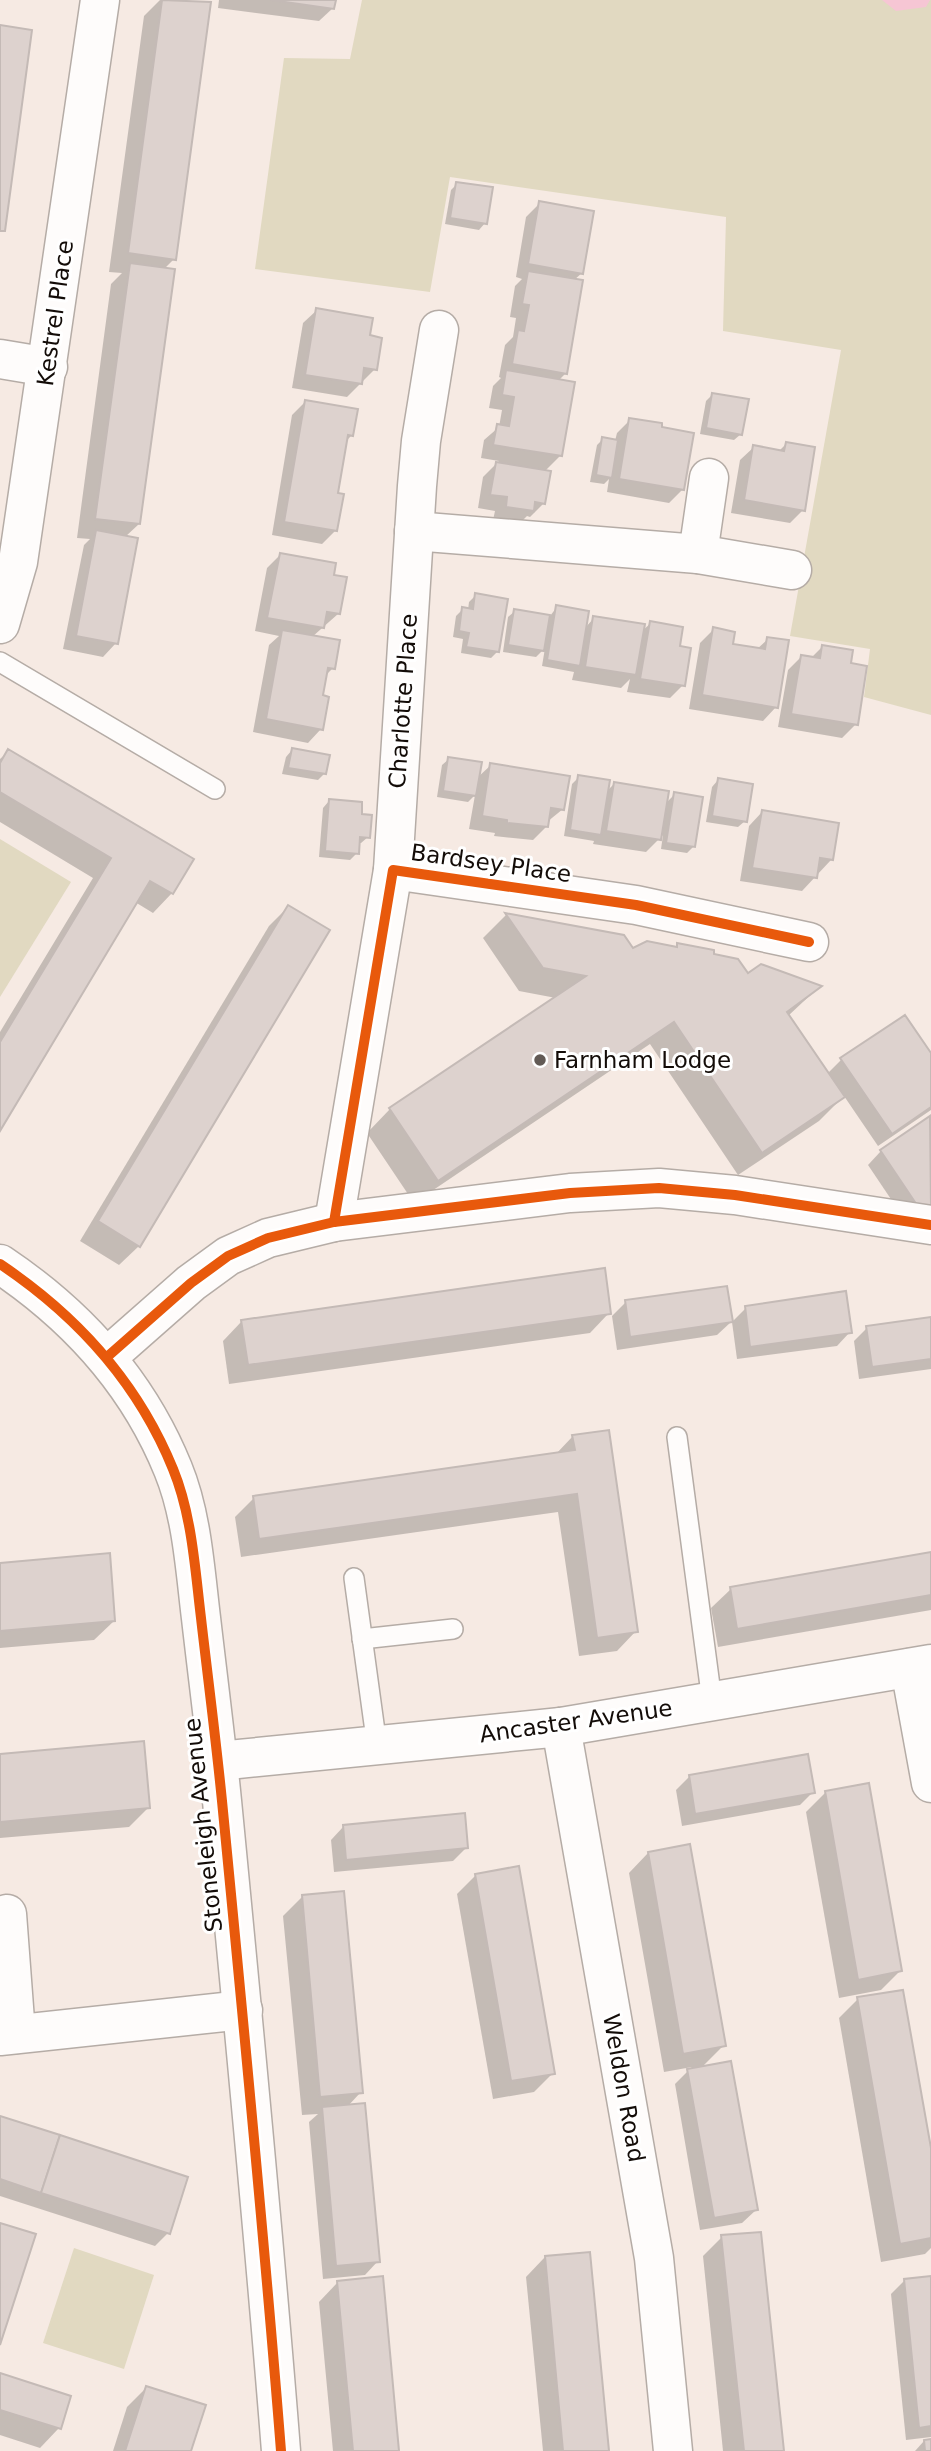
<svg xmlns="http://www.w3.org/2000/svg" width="931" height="2451" viewBox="0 0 931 2451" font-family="'DejaVu Sans',sans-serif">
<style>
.green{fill:#e1d9c1}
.water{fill:#f6c6d4}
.shadow{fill:#0003}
.building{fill:#ddd2ce;stroke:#c4bab6;stroke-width:2}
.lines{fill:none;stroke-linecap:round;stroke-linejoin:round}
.service-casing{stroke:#b5aca6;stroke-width:22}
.minor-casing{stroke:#b5aca6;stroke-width:41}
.service{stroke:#fefcfb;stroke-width:19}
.minor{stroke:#fefcfb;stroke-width:38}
.cycleway-casing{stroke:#fff;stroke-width:15}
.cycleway{stroke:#e8590c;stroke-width:10}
.poi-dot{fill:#625a55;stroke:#fff;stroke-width:2.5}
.labels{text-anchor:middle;stroke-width:6;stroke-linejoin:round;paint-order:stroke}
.street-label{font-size:23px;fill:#130c08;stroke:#fff}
.poi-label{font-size:23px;fill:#130c08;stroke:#fff;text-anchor:start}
</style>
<rect width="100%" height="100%" fill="#f6eae3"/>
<g class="green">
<path d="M362 0H931V715L864 697 870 649 790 636 841 350 723 331 726 217 450 177 430 292 255 269 284 58 350 59Z"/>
<path d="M0 839 71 882 0 997Z"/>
<path d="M74 2248 154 2275 124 2369 43 2343Z"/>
</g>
<path class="water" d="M882 0H930L926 7 896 11Z"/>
<g class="shadow">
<path d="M160 0 209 4 174 259 164 269 139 524 125 537 116 643 103 657 63 649 84 545 90 539 77 538 111 284 122 273 109 272 144 16Z"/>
<path d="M219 0H334L333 8 319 21 218 8Z"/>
<path d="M457 184 485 223 479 230 445 224 451 190Z"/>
<path d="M540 203 582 273 574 280 566 373 558 381 560 456 544 472V503L530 517 527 516 519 524 493 520 495 511 478 508 483 477 499 461 481 458 484 440 499 427 502 410 489 408 493 386 501 378 499 377 505 345 513 337 516 318 510 317 515 286 522 279 516 277 526 217Z"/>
<path d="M317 310 368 337 375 369 347 397 292 388 303 323Z"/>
<path d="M712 395 741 434 734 440 700 434 706 401Z"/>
<path d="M305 402 352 435 345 442 336 494V530L322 544 272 535 292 415Z"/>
<path d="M630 420 683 489 669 503 607 492 609 479 604 484 590 482 597 445 603 439 615 441 617 433Z"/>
<path d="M786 444 803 510 790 523 731 513 740 460 754 447 779 451Z"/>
<path d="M280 555 332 576 338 614 312 637 333 668 325 676 321 697V729L308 743 253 732 269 645 279 636 255 631 267 568Z"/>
<path d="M476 595 498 651 491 658 461 653 463 639 453 637 456 616 463 609 468 610 469 602Z"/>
<path d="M557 607 585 628 594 618 642 631 651 623 678 647 683 685 670 698 627 692 630 679 621 688 572 680 574 672 542 666 545 648 536 657 503 652 508 617 515 611 550 616Z"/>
<path d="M714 629 731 645 757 649 768 639 776 707 763 721 689 709 700 643Z"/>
<path d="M822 647 849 664 856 724 842 738 778 727 788 670 801 657 811 658Z"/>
<path d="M292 750 324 774 318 780 282 774 286 757Z"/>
<path d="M9 751 172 893 153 913 135 902 0 1128V1032L93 878 0 822V759Z"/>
<path d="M449 759 477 778 491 765 563 809 547 822V826L533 840 494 836 495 833 469 829 475 795 468 802 437 797 442 765Z"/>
<path d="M579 777 606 792 614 784 665 804 675 794 694 846 687 853 661 849 663 835 646 852 593 844 594 841 564 836 572 784Z"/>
<path d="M718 780 745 821 738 827 706 822 712 787Z"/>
<path d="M329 801 360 816 368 837 361 843H358L357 853 350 860 319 857 323 808Z"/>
<path d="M762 812 831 860 802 891 740 881 749 826Z"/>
<path d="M288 907 139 1246 119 1265 80 1241 269 926Z"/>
<path d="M506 915 623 936 633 951 675 948 678 945 712 955 747 976 819 987 788 1016 827 1074 842 1059 931 1056V1110L878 1146 844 1096 819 1121 738 1175 650 1044 414 1203 367 1133 390 1109 556 998 519 991 483 938Z"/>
<path d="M930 1118 931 1211 909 1226 868 1165 881 1151Z"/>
<path d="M626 1302 731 1322 717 1335 617 1350 612 1316Z"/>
<path d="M746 1308 850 1332 837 1346 737 1359 732 1322Z"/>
<path d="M609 1313 590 1333 229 1384 223 1341 242 1321Z"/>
<path d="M931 1319V1369L859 1379 854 1341 867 1328Z"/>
<path d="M573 1436 636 1631 617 1651 579 1656 558 1512 241 1557 235 1517 254 1498 555 1455Z"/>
<path d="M931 1554V1610L718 1647 711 1608 731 1589Z"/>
<path d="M0 1565 114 1621 94 1640 0 1648Z"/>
<path d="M0 1756 148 1808 129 1827 0 1838Z"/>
<path d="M690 1776 813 1792 800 1805 682 1826 676 1790Z"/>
<path d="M825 1793 900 1971 881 1990 839 1998 806 1812Z"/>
<path d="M344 1826 467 1847 453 1861 334 1872 331 1840Z"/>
<path d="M648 1853 724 2045 701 2068 756 2210 742 2223 700 2230 675 2084 692 2067 664 2072 629 1873Z"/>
<path d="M476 1875 553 2073 534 2092 493 2099 457 1894Z"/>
<path d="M302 1897 361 2092 347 2107 378 2261 365 2275 323 2279 309 2122 318 2114 302 2115 283 1916Z"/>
<path d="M858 1999 931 2158V2248L925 2254 881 2262 839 2018Z"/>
<path d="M0 2118 168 2233 155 2246 0 2196Z"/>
<path d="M722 2237 782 2451H723L703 2256Z"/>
<path d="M545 2257 607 2451H543L526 2277Z"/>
<path d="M931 2278V2437L906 2440 891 2294 905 2280Z"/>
<path d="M338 2282 398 2451H333L319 2302Z"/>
<path d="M0 2374 59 2428 40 2448 0 2435Z"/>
<path d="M146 2388 189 2451H113L127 2407Z"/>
<path d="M924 2441H931V2451H915Z"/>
</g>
<g class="building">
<path d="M162 0 211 2 176 260 128 253Z"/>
<path d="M271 0H336L334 9Z"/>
<path d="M0 25 32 30 5 231H0Z"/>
<path d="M456 182 493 187 487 224 450 218Z"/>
<path d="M539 201 594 211 583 274 528 264Z"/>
<path d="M130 263 175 269 140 524 95 519Z"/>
<path d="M528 271 583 280 567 374 512 364 518 330 524 331 529 305 522 304Z"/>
<path d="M316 308 373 318 370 335 382 338 377 370 364 368 362 384 305 375Z"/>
<path d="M506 370 575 382 562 456 493 445 497 424 509 426 514 397 502 395Z"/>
<path d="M712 393 749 399 742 435 706 428Z"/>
<path d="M305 400 358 409 353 436 348 435 338 493 344 494 337 531 284 522Z"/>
<path d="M629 418 662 423V427L694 433 684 490 619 479Z"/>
<path d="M602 437 618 440 612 478 596 475Z"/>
<path d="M786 442 815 447 805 511 744 500 753 445 784 451Z"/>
<path d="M496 462 551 471 545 504 535 502 534 511 506 507 507 497 490 495Z"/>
<path d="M96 530 138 538 118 644 76 636Z"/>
<path d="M280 553 336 563 334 575 347 577 340 614 327 612 324 628 267 618Z"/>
<path d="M475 593 508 599 499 652 466 647 469 633 459 631 462 607 473 609Z"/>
<path d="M556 605 589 611 580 666 547 660Z"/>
<path d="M514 609 550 615 544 651 508 645Z"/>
<path d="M593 616 645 624 636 675 585 667Z"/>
<path d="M650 621 683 627 680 646 691 648 685 686 640 679Z"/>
<path d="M713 627 735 632 733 644 765 649 767 637 789 640 778 708 702 695Z"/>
<path d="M282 630 340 640 335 669 328 668 323 695 329 697 323 730 266 719Z"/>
<path d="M822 645 853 650 851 663 867 666 858 725 791 714 801 655 820 658Z"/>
<path d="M292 748 330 755 326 774 288 768Z"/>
<path d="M8 749 194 859 173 894 150 881 0 1131V1042L111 858 0 792V763Z"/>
<path d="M448 757 482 762 476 796 443 791Z"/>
<path d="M490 763 570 776 564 810 551 808 548 827 507 823V820L482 816Z"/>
<path d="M578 775 610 780 601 835 570 830Z"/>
<path d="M718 778 753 784 747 822 712 816Z"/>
<path d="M614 782 669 791 661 840 606 831Z"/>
<path d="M674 792 703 797 695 847 666 843Z"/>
<path d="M329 799 362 802V814L372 815 370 838 360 837 359 854 325 851Z"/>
<path d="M762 810 839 823 833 860 820 858 817 878 752 868Z"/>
<path d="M288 905 330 930 140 1247 98 1221Z"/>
<path d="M505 913 624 935 633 948 647 941 677 947V943L714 950V954L738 959 748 973 761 964 822 986 787 1012 845 1097 762 1153 674 1022 438 1181 389 1108 586 976 543 968Z"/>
<path d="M905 1015 931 1053V1107L892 1134 840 1058Z"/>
<path d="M930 1116 931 1208 923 1214 880 1150Z"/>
<path d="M605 1268 611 1314 248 1365 241 1320Z"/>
<path d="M727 1286 733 1322 630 1337 625 1300Z"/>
<path d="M846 1291 852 1333 750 1347 745 1306Z"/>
<path d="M931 1317V1359L872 1367 866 1326Z"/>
<path d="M609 1430 638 1632 597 1638 577 1494 259 1539 253 1496 575 1450 572 1435Z"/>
<path d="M931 1552V1595L737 1629 730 1587Z"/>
<path d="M110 1553 115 1621 0 1631V1563Z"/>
<path d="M144 1741 150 1808 0 1822V1754Z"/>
<path d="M808 1754 815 1793 695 1814 689 1775Z"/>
<path d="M869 1783 902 1971 858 1980 825 1791Z"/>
<path d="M465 1813 468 1848 346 1860 343 1825Z"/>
<path d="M690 1844 726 2046 683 2054 648 1852Z"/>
<path d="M519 1866 555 2074 511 2081 475 1874Z"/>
<path d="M344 1891 363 2093 320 2097 302 1895Z"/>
<path d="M903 1990 931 2148V2238L900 2244 857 1997Z"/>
<path d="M731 2061 758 2210 714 2218 687 2069Z"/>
<path d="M365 2103 380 2262 336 2266 322 2107Z"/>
<path d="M0 2116 60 2135 41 2193 0 2179Z"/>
<path d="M60 2135 188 2177 170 2234 41 2193Z"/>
<path d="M0 2223 36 2234 0 2345Z"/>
<path d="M761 2232 784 2451H744L721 2235Z"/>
<path d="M590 2252 609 2451H563L545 2256Z"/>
<path d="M383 2276 399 2451H353L337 2281Z"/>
<path d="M931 2276V2426L919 2428 904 2279Z"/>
<path d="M0 2373 71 2396 61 2429 0 2410Z"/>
<path d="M146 2386 206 2405 191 2451H125Z"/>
<path d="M931 2439V2451H925L924 2440Z"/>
</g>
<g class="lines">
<defs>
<g id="service">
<path d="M0 662 215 789"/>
<path d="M677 1437 712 1701"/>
<path d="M354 1578 377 1746"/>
<path d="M362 1639 453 1629"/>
</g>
<g id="minor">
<path d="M0 359 48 367"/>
<path d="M414 531 698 554 792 570"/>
<path d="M698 554 709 478"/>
<path d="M0 624 18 562 100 0"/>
<path d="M393 870 417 486 421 441 439 330"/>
<path d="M334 1222 393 870 636 905 809 942"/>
<path d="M0 1264C76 1315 138 1383 173 1469 192 1515 195 1569 201 1618 208 1679 216 1740 222 1801 243 2017 264 2234 281 2451"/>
<path d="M107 1357 191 1283 228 1256 268 1238 334 1222 570 1193 659 1188 735 1195 931 1225"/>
<path d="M910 1668 931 1783"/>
<path d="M561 1727 654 2258 673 2451"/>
<path d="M218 1761 561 1727 931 1664"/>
<path d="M7 1914 16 2034"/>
<path d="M0 2036 243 2010"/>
</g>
</defs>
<use href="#service" class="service-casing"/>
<use href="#minor" class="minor-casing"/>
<use href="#service" class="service"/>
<use href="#minor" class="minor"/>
<defs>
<g id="cycleway">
<path d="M334 1222 393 870 636 905 809 942"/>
<path d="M0 1264C76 1315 138 1383 173 1469 192 1515 195 1569 201 1618 208 1679 216 1740 222 1801 243 2017 264 2234 281 2451"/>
<path d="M107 1357 191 1283 228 1256 268 1238 334 1222 570 1193 659 1188 735 1195 931 1225"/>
</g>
</defs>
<use href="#cycleway" class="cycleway-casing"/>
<use href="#cycleway" class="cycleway"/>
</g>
<circle class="poi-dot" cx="540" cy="1060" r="7"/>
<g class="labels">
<g class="street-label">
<text transform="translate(55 313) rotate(-82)" y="8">Kestrel Place</text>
<text transform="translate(403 701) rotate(-86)" y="8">Charlotte Place</text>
<text transform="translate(491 863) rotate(8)" y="8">Bardsey Place</text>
<text transform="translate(576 1721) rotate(-8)" y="8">Ancaster Avenue</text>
<text transform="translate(203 1825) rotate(-96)" y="8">Stoneleigh Avenue</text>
<text transform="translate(624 2088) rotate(80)" y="8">Weldon Road</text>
</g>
<g class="poi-label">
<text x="554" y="1068">Farnham Lodge</text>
</g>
</g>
</svg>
